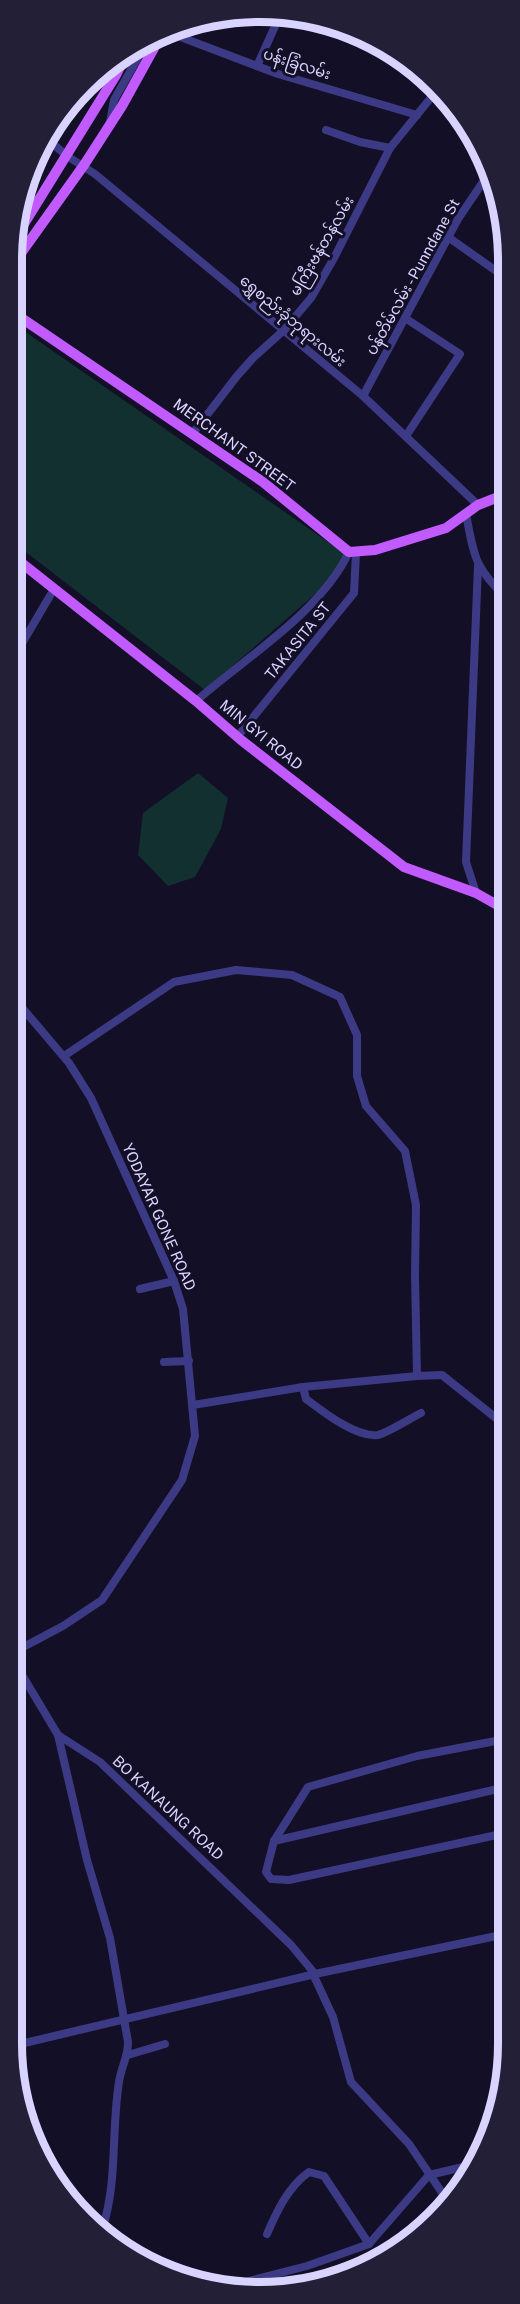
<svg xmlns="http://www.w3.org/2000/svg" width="520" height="2304" viewBox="0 0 520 2304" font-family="'Public Sans','Noto Sans Myanmar',sans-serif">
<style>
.green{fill:#12302f}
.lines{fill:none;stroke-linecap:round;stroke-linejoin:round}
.minor{stroke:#3d3a85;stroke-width:8}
.major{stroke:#c25bff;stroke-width:10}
.labels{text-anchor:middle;stroke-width:6;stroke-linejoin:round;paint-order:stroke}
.street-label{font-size:15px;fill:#d9d4ff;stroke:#130f26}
.rim{fill:none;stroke:#d9d4ff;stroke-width:8}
</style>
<rect width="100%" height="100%" fill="#130f26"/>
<g class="green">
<path d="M14 324 344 553 345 568 205 690 14 543Z"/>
<path d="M198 773 228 798 221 829 195 877 168 886 138 855 143 813Z"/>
</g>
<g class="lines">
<g class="minor">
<path d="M170 33 278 74 417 115"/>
<path d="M257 66 280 15"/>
<path d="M110 123 114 100 145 45"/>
<path d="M326 130 360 142 390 148"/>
<path d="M45 137 67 156 95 174 363 396 478 505"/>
<path d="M448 237 506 278"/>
<path d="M405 318 460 354 406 436"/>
<path d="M363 396 458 219 489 173"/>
<path d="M193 433 237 376 253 358 284 330 311 298 334 258 390 148 438 89"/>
<path d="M466 514C474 555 474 568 506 597"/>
<path d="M14 657 54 589"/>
<path d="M196 701C246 657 320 613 349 552"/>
<path d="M237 737 354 593 356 553"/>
<path d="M476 893 466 862 478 566"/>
<path d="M64 1056 174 982 236 970 292 975 340 997 357 1035V1076L366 1106 405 1151 416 1205 415 1276 417 1376"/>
<path d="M140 1289 174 1281"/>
<path d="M164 1362 189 1361"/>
<path d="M303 1387 306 1399C322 1411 356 1438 378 1435 387 1433 411 1418 421 1413"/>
<path d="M193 1405 303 1387 417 1376 442 1375 506 1426"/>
<path d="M12 1653 63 1626 102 1600 182 1480 195 1436 183 1309 174 1281 91 1098 69 1063 13 997"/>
<path d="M12 1658 58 1735 100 1762 291 1945 315 1974"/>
<path d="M58 1735 87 1860 110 1938 128 2042C128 2058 121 2067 119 2082 111 2131 118 2182 102 2230"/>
<path d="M506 1833 289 1880 271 1879 266 1872 274 1841 308 1787 417 1756 506 1739"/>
<path d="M274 1841 506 1787"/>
<path d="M313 1974 333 2017 351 2082 409 2144 447 2200"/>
<path d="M12 2046 315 1974 506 1934"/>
<path d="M128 2055 165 2044"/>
<path d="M267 2234C277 2211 288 2187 309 2172L324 2176 369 2244"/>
<path d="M249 2281 307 2266 369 2244 429 2175 476 2164"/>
</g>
<g class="major">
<path d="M14 240 116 75 126 55"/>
<path d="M14 263 84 165 122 106 159 39"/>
<path d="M14 313 263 482 349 552 375 550 446 528 478 505 506 494"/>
<path d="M14 557 196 701 241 740 404 867 476 893 506 910"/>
</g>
</g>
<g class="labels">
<g class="street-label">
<text transform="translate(297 64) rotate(18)" y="5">ပန်းခြံလမ်း</text>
<text transform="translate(322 246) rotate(-60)" y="5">မကြီးဗန်တန်လမ်း</text>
<text transform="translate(413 277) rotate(-61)" y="5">ပန်တိမ်လမ်း - Punndane St</text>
<text transform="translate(293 321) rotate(40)" y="5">ရွှေစည်းခုံဘုရားလမ်း</text>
<text transform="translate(234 445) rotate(36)" y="5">MERCHANT STREET</text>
<text transform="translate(298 641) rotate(-51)" y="5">TAKASITA ST</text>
<text transform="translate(261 735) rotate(39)" y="5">MIN GYI ROAD</text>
<text transform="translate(159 1217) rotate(66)" y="5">YODAYAR GONE ROAD</text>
<text transform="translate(168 1808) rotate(43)" y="5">BO KANAUNG ROAD</text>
</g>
</g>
<path d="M0 0H520V2304H0ZM260 22H260A238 238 0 0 1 498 260V2044A238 238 0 0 1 260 2282H260A238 238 0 0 1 22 2044V260A238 238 0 0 1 260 22Z" fill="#231f37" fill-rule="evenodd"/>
<path class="rim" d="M260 22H260A238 238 0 0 1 498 260V2044A238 238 0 0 1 260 2282H260A238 238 0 0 1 22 2044V260A238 238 0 0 1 260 22Z"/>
</svg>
